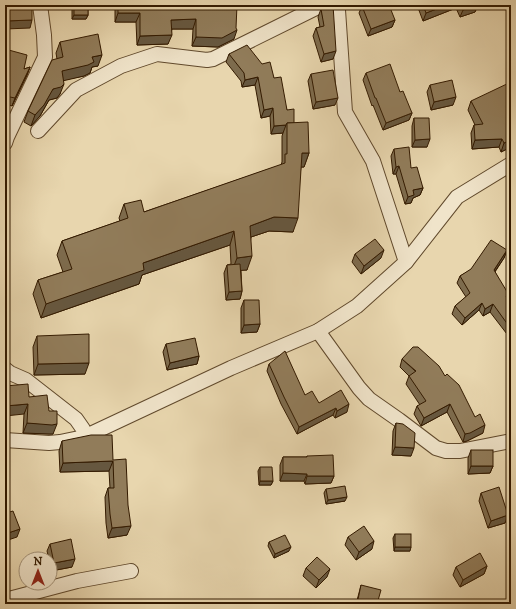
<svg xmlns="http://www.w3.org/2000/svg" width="516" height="609" viewBox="0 0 516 609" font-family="'IM FELL DW Pica',serif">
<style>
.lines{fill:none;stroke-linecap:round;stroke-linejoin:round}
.minor-casing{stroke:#60492c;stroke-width:16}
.minor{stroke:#f0e4ca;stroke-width:14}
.wall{fill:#7d6b4d;stroke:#331a00}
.shaded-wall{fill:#66573f;stroke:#331a00}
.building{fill:#917c5a;stroke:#331a00}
</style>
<rect width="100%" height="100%" fill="#e8d6ae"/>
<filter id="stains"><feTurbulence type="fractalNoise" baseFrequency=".005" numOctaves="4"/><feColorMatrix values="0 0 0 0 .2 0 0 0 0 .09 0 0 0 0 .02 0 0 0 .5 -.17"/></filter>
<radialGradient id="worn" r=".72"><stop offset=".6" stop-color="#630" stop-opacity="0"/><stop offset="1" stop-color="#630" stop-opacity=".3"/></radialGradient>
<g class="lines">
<defs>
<g id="minor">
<path d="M336 5 338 10 345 112 373 161 406 262"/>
<path d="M38 131 76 90 121 66 157 54 207 60 213 59 322 5"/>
<path d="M5 143 7 137 45 57 44 35 40 5"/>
<path d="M318 331 359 388 369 399 399 420 436 448 446 451H460L511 441"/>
<path d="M5 369 10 373 26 380 76 419 83 429 84 437"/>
<path d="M5 440 49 443 60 442 84 437 231 368 318 331 357 306 406 262 457 197 511 164"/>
<path d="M5 600 77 581 131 571"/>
</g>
</defs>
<use href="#minor" class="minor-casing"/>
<use href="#minor" class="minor"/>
</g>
<g class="wall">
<path d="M72 5H88V15L86 19H72Z"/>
<path d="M115 5H171V6L234 39 218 47 192 46 193 29H172L168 44 137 45 136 22H115Z"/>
<path d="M417 5H478L475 12 460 17 456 8 423 21Z"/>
<path d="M503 5H511V9Z"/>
<path d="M362 6 395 20 392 27 368 36 359 13Z"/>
<path d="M321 9 333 59 321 62 313 36 316 28 320 27 318 17Z"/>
<path d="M60 42 98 66 92 67 90 73 84 76 63 80 60 94 57 98 49 100 40 116 31 126 24 122 28 111 57 59 56 53Z"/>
<path d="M5 49 24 69 30 67 27 75 12 106 5 104Z"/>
<path d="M229 54 274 78 287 110 294 123 309 153 304 167H301L293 232 269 231 251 237 247 270H241L242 291 240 299 226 300 224 273 227 265 231 264 230 245 142 275 139 284 41 318 33 294 38 280 63 272 57 255 62 241 120 221 119 218 124 204 144 212 281 165 282 162V136L283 133 271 134 270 116 261 118 255 85 242 87 241 81 226 62Z"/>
<path d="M366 73 400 92 412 113 409 120 383 130 373 105 372 106 363 80Z"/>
<path d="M311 74 335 105 313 109 308 81Z"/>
<path d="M430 85 453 105 431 110 427 92Z"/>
<path d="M471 101 511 147 501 152 499 147 472 149 471 133 474 125H475L468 110Z"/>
<path d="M414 118 427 147H412V126Z"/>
<path d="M394 149 411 168 423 188 420 195 413 198 411 203 405 204 396 174H393L391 156Z"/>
<path d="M507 250 504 258 495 272 508 299 511 303V337L510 338 490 312 483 316 479 310 462 325 452 314 455 306 466 297 457 283 460 276Z"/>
<path d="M355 254 381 258 361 274 352 262Z"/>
<path d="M244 300 260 324 257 332 241 333V308Z"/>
<path d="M37 336 85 374 34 375 33 347Z"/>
<path d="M166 344 199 356 197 364 167 370 163 352Z"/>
<path d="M402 359 483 433 467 441 463 442 447 412 421 426 414 414 417 406 420 405 406 384 409 376 400 367Z"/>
<path d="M269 364 305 395 319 403 347 412 335 418 333 415 297 434 281 404 267 371Z"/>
<path d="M29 397 49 411 53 434H49L23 433 24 414Z"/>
<path d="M396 423 411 456 392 455 393 431Z"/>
<path d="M62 441 113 460 127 535 108 538 106 523 105 497 108 488H110L109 471 60 472 59 451Z"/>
<path d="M471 450 493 466 490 473 468 474V458Z"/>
<path d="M307 456 334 476 331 483 305 484 304 481H280V465L283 457H306Z"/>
<path d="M260 467 273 481 271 485H259L258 471Z"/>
<path d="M326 489 345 501 326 504 324 493Z"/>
<path d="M481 493 508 515 505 523 488 528 479 501Z"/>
<path d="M395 534 410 551H394L393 538Z"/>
<path d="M348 537 372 549 356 560 345 545Z"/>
<path d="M269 542 289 551 274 558 268 546Z"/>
<path d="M50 544 72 567 51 571 50 566V559H49L47 551Z"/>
<path d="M487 566 484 574 460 587 453 575 456 567Z"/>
<path d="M306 568 327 577 316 588 303 576Z"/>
<path d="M361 585 377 604H356L359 593Z"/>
</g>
<g class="shaded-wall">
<path d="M267 5H296L294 9H266Z"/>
<path d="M447 5H458L456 8 423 21 426 13Z"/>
<path d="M475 5H478L475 12 460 17 463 10Z"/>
<path d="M118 13H140L136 22H115Z"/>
<path d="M74 15H88L86 19H72Z"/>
<path d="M196 19 193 29H168L171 20Z"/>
<path d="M32 20 30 28 5 29V21Z"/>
<path d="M395 20 392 27 368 36 371 29Z"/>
<path d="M237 30 234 39 218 47 192 46 196 37Z"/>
<path d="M172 35 168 44 137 45 140 36Z"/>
<path d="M336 51 333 59 321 62 324 54Z"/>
<path d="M102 55 98 66 92 67 90 73 84 76 58 82 62 71 92 57Z"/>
<path d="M30 67 27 75 12 106 15 98Z"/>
<path d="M258 77 255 85 242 87 245 80Z"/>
<path d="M64 84 60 94 57 98 49 100 40 116 31 126 35 115 53 89Z"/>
<path d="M456 97 453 105 431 110 434 102Z"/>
<path d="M338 98 335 105 313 109 316 102Z"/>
<path d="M273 108 270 116 261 118 264 110Z"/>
<path d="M412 113 409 120 383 130 386 123Z"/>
<path d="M286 125 283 133 271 134 274 126Z"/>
<path d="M430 139 427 147H412L415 140Z"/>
<path d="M502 139 499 147 472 149 475 140Z"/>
<path d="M511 140V147L501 152 504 143Z"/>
<path d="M302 153H309L304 167H297Z"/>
<path d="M399 166 396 174H393L396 167Z"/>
<path d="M423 188 420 195 413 198 411 203 405 204 408 197 413 190Z"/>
<path d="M274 217 298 218 293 232 269 231 245 239 250 226Z"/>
<path d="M234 231 230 245 142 275 139 284 41 318 46 304 143 263Z"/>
<path d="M384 250 381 258 361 274 364 266Z"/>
<path d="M507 250 504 258 491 277 494 270Z"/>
<path d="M252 256 247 270 232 271 237 258Z"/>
<path d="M242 291 240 299 226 300 229 292Z"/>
<path d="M482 303 479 310 462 325 465 318Z"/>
<path d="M493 304 490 312 483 316 485 309Z"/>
<path d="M260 324 257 332 241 333 244 325Z"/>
<path d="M199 356 197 364 167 370 170 363Z"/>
<path d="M89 363 85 374 34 375 38 364Z"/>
<path d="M28 404 24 414 5 416V406Z"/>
<path d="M349 404 347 412 335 418 337 411Z"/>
<path d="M450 404 447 412 421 426 424 418Z"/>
<path d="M336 408 333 415 297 434 299 427Z"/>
<path d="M27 423 57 424 53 434H49L23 433Z"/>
<path d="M485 425 483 433 467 441 463 442 465 434Z"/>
<path d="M395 447 414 448 411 456 392 455Z"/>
<path d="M113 461 109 471 60 472 63 463Z"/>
<path d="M471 466H493L490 473 468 474Z"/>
<path d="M283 473 307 474 304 481H280Z"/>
<path d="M307 476H334L331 483 305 484Z"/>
<path d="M260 481H273L271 485H259Z"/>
<path d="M347 497 345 501 326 504 328 500Z"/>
<path d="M508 515 505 523 488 528 491 521Z"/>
<path d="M131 526 127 535 108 538 112 528Z"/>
<path d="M20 529 17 537 5 541V534Z"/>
<path d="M374 541 372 549 356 560 359 552Z"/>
<path d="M291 547 289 551 274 558 275 554Z"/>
<path d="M395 547H411L410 551H394Z"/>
<path d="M75 559 72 567 51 571 54 563Z"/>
<path d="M487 566 484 574 460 587 463 580Z"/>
<path d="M330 569 327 577 316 588 319 580Z"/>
</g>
<g class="building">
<path d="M5 5H32V20L5 21Z"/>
<rect x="74" y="5" width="14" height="10"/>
<path d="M118 5H171V6L202 5H237L236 28 237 30 222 38 196 37V19L171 20 172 35 140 36V13H118Z"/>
<path d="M327 5H333L336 51 324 54 316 28 324 26 321 9Z"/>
<path d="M363 5H389L395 20 371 29 362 6Z"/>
<path d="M423 5H447L426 13Z"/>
<path d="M461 5H475L463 10Z"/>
<path d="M98 34 102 55 92 57 94 62 88 65 62 71 64 84 61 87 53 89 44 105 35 115 28 111 52 60 63 57 60 42Z"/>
<path d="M247 45 262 64 270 62 274 78 281 77 287 110 294 109V123H287L286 125 274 126 273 108 264 110 258 77 245 80 244 73 229 54Z"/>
<path d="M5 49 27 55 24 69 30 67 15 98 5 96Z"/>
<path d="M390 64 400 92 403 91 412 113 386 123 376 98H375L366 73Z"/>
<path d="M333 70 338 98 316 102 311 74Z"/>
<path d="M452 80 456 97 434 102 430 85Z"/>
<path d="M511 82V140L504 143 502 139 475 140 474 125 483 124 471 101Z"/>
<path d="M414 118H429L430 139 415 140Z"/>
<path d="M308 122 309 153H302L298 218 274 217 250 226 252 256 237 258 234 231 143 263 144 270 46 304 38 280 72 269 62 241 128 218 124 204 141 200 144 212 285 163V154H287V123Z"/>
<path d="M409 147 411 168 417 167 423 188 413 190 414 195 408 197 399 166 396 167 394 149Z"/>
<path d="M375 239 384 250 364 266 355 254Z"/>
<path d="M491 240 507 250 494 270 509 295 506 296 511 303V329L493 304 485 309 482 303 465 318 455 306 470 293 460 276 471 269Z"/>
<path d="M240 264 242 291 229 292 227 265Z"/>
<path d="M244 300H259L260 324 244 325Z"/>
<path d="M89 334V363L38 364 37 336Z"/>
<path d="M195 338 199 356 170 363 166 344Z"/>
<path d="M413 347H418L439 366 445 376 447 374 459 385 475 417 480 414 485 425 470 433 465 434 450 404 424 418 417 406 426 401 409 376 416 371 402 359Z"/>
<path d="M285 351 305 395 312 391 319 403 341 390 349 404 337 411 336 408 299 427 284 397 269 364Z"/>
<path d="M28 384 29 397 47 395 49 411H57V424L52 425 27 423 28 404 5 406V386Z"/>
<path d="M396 423 403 424 415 433 414 448 395 447Z"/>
<path d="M91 435H112L113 460 126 459 128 505 131 526 112 528 110 514 108 488H114L113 461 63 463 62 441Z"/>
<rect x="471" y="450" width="22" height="16"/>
<path d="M333 455 334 476H307V474L283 473V457H307V456Z"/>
<path d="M260 467H272L273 481H260Z"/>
<path d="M345 486 347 497 328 500 326 489Z"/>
<path d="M499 487 508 515 491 521 481 493Z"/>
<path d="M5 502 6 513 13 511 20 529 5 534Z"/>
<path d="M364 526 374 541 359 552 348 537Z"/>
<rect x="395" y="534" width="16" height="13"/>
<path d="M285 535 291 547 275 554 269 542Z"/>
<path d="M71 539 75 559 54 563 50 544Z"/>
<path d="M480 553 487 566 463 580 456 567Z"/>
<path d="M317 557 330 569 319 580 306 568Z"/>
<path d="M361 585 381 590 377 604H357Z"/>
</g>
<rect width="516" height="609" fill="none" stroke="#e8d6ae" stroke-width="20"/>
<rect x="6" y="6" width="504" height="597" fill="none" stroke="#331a00" stroke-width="2"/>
<rect x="10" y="10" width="496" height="589" fill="none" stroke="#331a00"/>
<g transform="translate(38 571)"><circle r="19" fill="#f0e4ca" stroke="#a49379"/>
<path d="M0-3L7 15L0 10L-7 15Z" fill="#8f2418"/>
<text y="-6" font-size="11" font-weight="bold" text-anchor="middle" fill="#331a00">N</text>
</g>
<rect width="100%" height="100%" filter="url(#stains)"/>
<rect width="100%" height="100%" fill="url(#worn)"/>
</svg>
